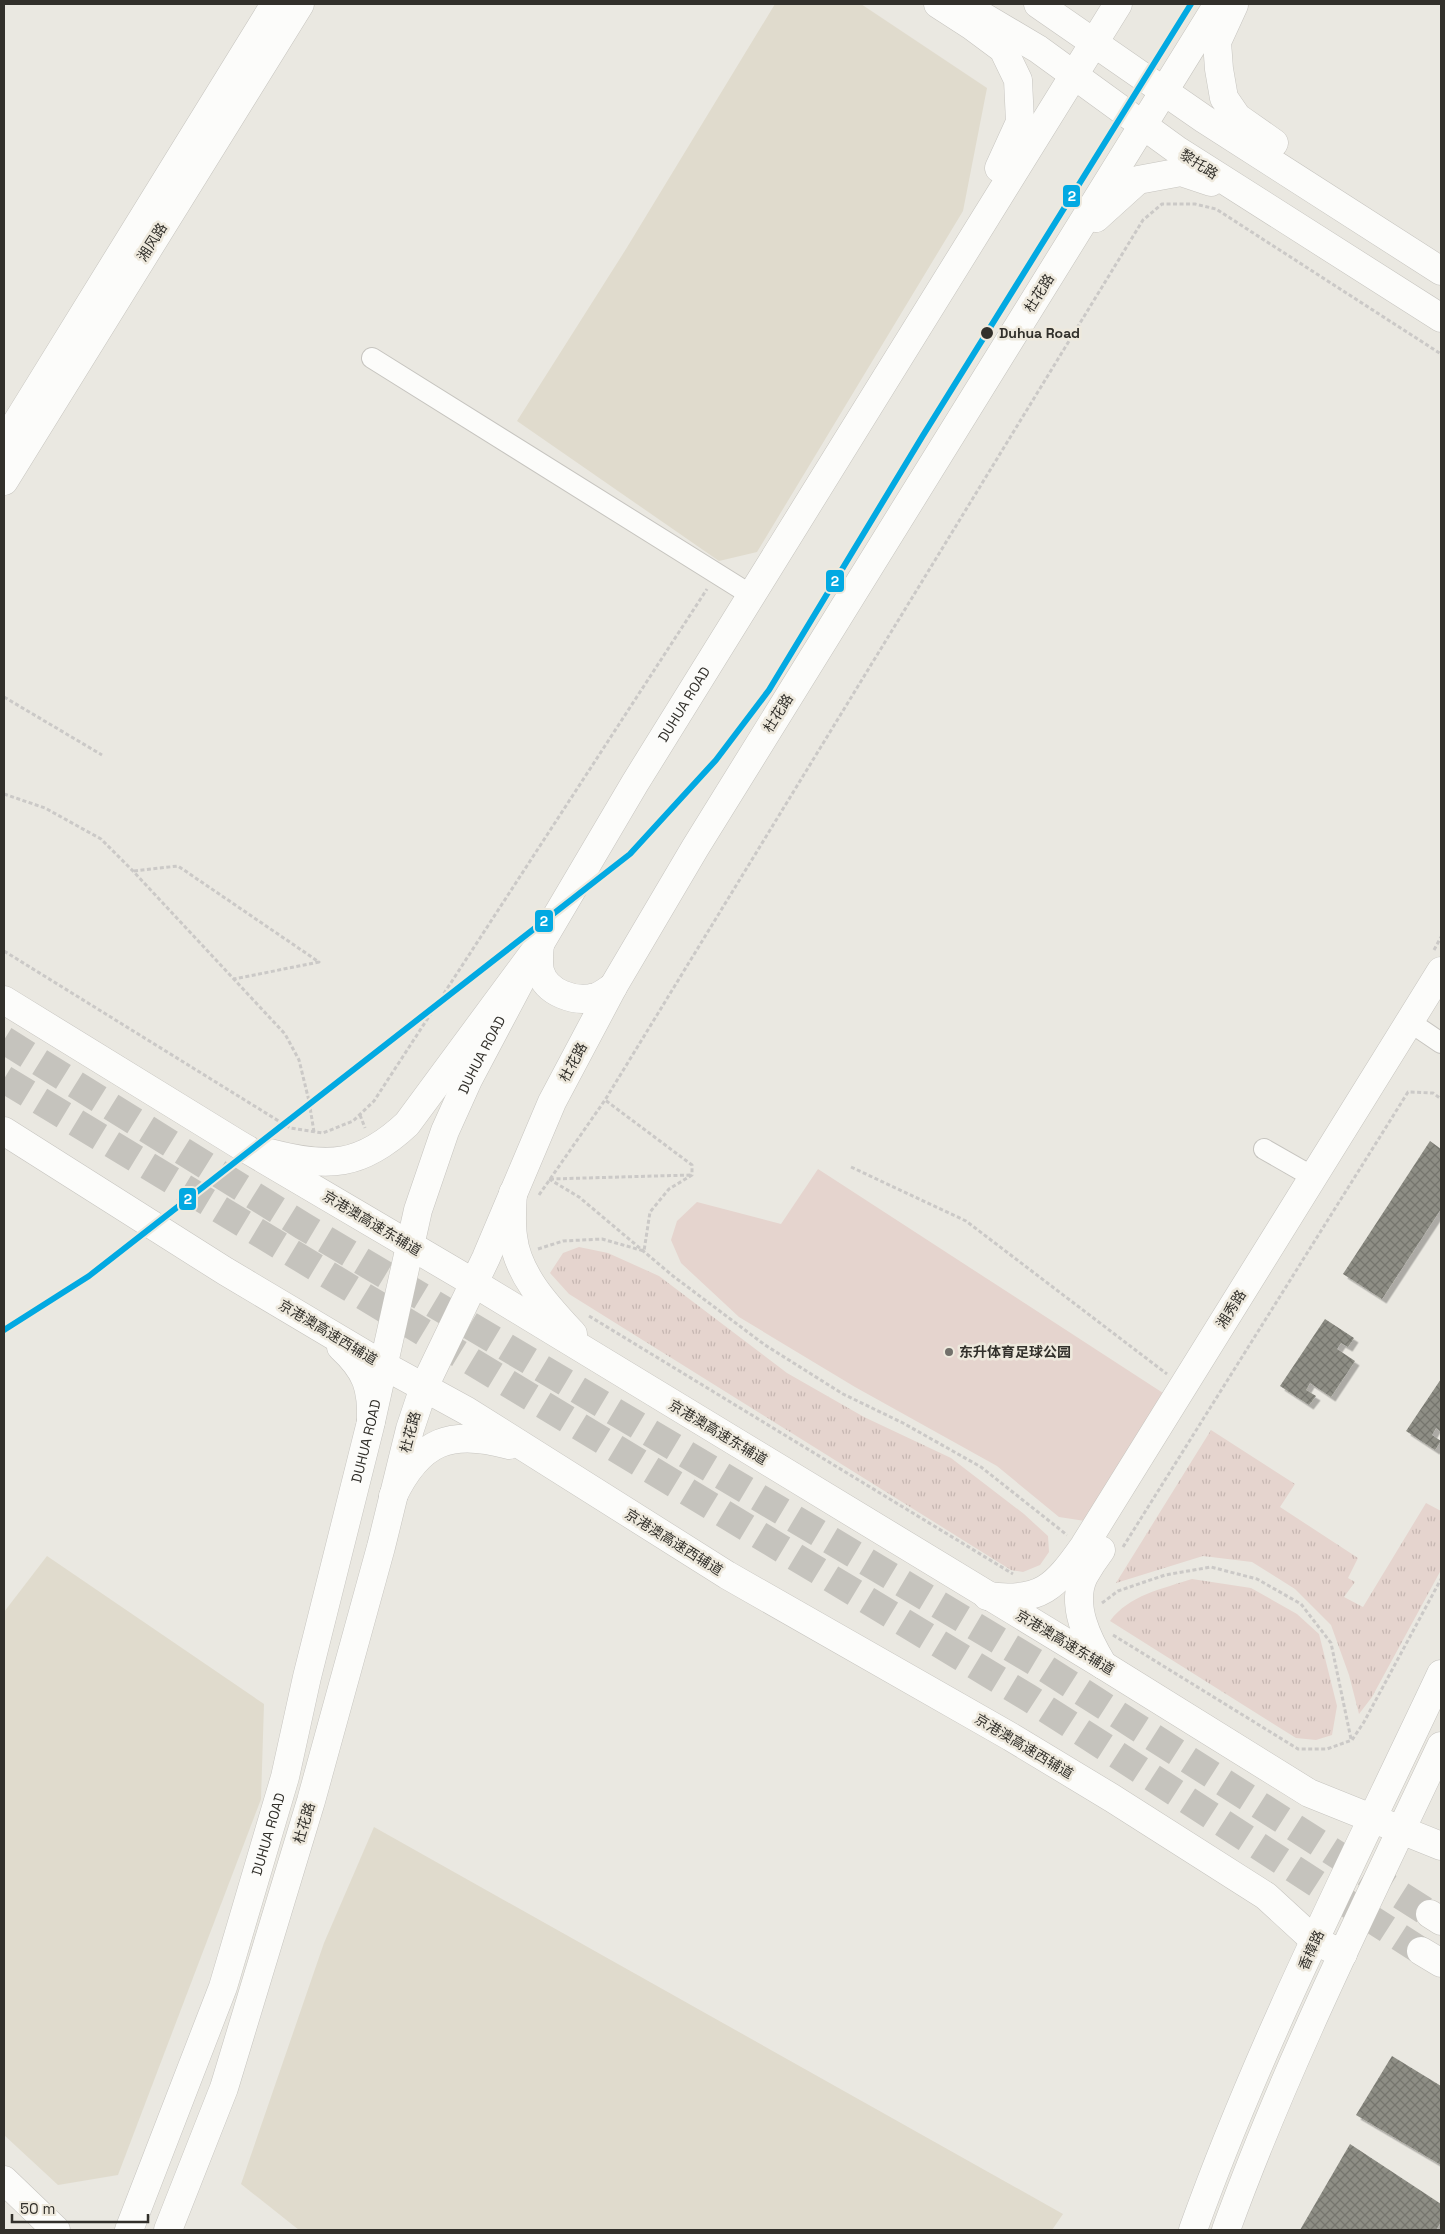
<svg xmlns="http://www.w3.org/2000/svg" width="1445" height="2234" viewBox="0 0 1445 2234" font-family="'Space Grotesk','Noto Sans SC',sans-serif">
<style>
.built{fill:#e0dbcd}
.grass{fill:url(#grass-tufts)}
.green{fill:#e5d4ce}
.building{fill:url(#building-cross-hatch);filter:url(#shadow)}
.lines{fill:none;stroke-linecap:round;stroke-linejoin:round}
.highway-tunnel{stroke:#c5c3bd;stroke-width:28;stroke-dasharray:28 14;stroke-linecap:butt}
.street-casing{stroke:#c6c4bf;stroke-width:22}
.secondary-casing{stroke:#c6c4bf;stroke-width:29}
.primary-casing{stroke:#c6c4bf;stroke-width:29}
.highway-casing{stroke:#c6c4bf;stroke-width:29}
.path{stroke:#cbc9c7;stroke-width:3;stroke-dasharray:4 2.5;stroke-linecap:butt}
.street{stroke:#fcfcfa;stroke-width:20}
.secondary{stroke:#fcfcfa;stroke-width:28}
.primary{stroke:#fcfcfa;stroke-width:28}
.highway{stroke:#fcfcfa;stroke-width:28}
.metro-1-casing{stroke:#eee9dd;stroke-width:10}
.metro-1{stroke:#02a9e2;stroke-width:6}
.stop-dot{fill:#32302b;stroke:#eee9dd;stroke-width:2}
.poi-dot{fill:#72706b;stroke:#eee9dd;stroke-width:2}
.labels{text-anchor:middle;stroke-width:5;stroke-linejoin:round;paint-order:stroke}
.street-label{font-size:14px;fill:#32302b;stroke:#eee9dd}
.stop-label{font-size:14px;font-weight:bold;fill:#32302b;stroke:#eee9dd;text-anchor:start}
.poi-label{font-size:14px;font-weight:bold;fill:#32302b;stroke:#eee9dd;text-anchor:start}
.line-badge{stroke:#eee9dd;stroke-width:2}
.badge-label{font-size:14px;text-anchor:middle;font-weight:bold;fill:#fff}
</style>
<defs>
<pattern id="grass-tufts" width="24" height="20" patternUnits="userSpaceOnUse" patternTransform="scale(1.25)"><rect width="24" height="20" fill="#e5d4ce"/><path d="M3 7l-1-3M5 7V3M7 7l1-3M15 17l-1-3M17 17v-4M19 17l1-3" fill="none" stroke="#c5b6b1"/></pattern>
<pattern id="building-cross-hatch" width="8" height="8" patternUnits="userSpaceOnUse" patternTransform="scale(1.25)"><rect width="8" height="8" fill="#8e8e85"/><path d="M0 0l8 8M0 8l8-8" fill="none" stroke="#75746d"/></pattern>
<filter id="shadow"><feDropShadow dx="4.5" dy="4.5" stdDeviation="0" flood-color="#0004"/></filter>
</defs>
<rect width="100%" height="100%" fill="#eae8e1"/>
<g class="built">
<path d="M775 4H861L987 88 963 211 757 552 719 561 517 421 626 249Z"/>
<path d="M47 1556 264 1704 261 1799 118 2175 58 2185 4 2135V1612Z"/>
<path d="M374 1827 1063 2214 1052 2230H299L241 2184 324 1943Z"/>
</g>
<g class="grass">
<path d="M579 1247 608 1253 659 1276 787 1373 864 1417 951 1458 1024 1514 1048 1536 1049 1552 1040 1565 1023 1572 1011 1570 569 1294 550 1273 563 1253Z"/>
<path d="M1211 1430 1295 1484 1280 1507 1358 1558 1348 1578 1355 1582 1344 1597 1363 1607 1426 1503 1441 1511V1570L1372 1697 1359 1714 1349 1675 1331 1625 1295 1589 1252 1562 1203 1556 1116 1583Z"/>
<path d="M1192 1579 1251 1588 1297 1614 1319 1634 1337 1706 1332 1735 1316 1740 1296 1738 1110 1621C1129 1595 1162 1589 1192 1579Z"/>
</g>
<path class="green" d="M818 1169 1163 1393 1085 1521 1059 1517 997 1466 855 1387 739 1317 681 1263 671 1240 677 1221 697 1202 781 1224Z"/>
<g class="building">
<path d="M1430 1141 1441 1149V1209L1382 1299 1343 1274Z"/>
<path d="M1325 1319 1354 1338 1348 1347 1341 1343 1337 1349 1355 1361 1331 1397 1310 1383 1306 1390 1316 1396 1309 1405 1280 1386Z"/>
<path d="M1441 1379V1432L1436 1428 1432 1435 1441 1441 1435 1450 1406 1431Z"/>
<path d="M1392 2056 1441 2086V2165L1356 2115Z"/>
<path d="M1350 2144 1441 2204V2222L1436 2230H1300Z"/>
</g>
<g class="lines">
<g class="highway-tunnel">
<path d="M4 1040 303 1226 1040 1665 1430 1914"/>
<path d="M4 1079 1029 1698 1421 1951"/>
</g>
<defs>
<g id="street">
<path d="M372 358 751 595"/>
<path d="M1410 1022 1441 1043"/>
<path d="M1264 1149 1313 1177"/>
</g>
<g id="secondary">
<path d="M938 4 972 26 1003 49 1018 80 1020 122 999 168"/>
<path d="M962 4 1038 49 1177 150 1441 318"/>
<path d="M1038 4 1204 119 1441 271"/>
<path d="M1234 5 1217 42 1219 69 1224 98 1237 117 1274 143"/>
<path d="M1096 218 1138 180 1181 172 1211 182"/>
<path d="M4 443 275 4"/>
<path d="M4 481 300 4"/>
<path d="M1101 1550C1095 1558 1089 1567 1084 1576 1070 1605 1088 1640 1103 1665"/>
<path d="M987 1596C1041 1603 1055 1587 1084 1546L1441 971"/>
<path d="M4 2180 56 2230"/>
<path id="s1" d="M129 2230 223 1987 285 1777 307 1677 370 1426 418 1210 445 1131 468 1080 540 944 635 783 1118 4"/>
<path d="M168 2230 224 2088 311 1801 381 1547 410 1429 424 1387 486 1258 552 1102 613 987 695 848 1218 4"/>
</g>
<g id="primary">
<path d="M540 944C539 953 538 962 540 971 546 993 575 1003 596 997 602 995 608 990 613 987"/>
<path d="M4 1000 238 1144 474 1283 1103 1665 1309 1793 1441 1846"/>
<path d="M4 1131 225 1271 383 1365 467 1411 727 1575 1011 1737 1112 1798 1266 1896 1315 1941 1343 1954"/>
<path d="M270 1153C329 1168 361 1167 407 1124L540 944"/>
<path d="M513 1193C512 1207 511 1222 513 1236 517 1275 548 1307 573 1334"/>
<path d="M341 1347C367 1371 372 1388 371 1421"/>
<path d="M393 1496C420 1440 451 1429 509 1445"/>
<path d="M1193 2230C1261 2040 1355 1857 1441 1674"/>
<path d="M1226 2230C1286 2065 1366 1905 1441 1746"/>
</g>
<g id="highway">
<path d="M1430 1914 1441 1921"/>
<path d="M1421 1951 1441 1963"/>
</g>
</defs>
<use href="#street" class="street-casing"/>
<use href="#secondary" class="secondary-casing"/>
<use href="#primary" class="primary-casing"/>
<use href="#highway" class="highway-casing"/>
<g class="path">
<path d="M4 697 102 755"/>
<path d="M4 794 45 808 101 839 133 871 285 1034 299 1060 309 1101 314 1132"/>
<path d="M134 871 178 866 319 962 234 979"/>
<path d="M1434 950 1441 937"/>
<path d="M4 951 290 1128 323 1133 353 1121 374 1101 707 589"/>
<path d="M360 1115 365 1128"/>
<path d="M851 1167 966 1221 1167 1374"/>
<path d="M549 1179 579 1197 673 1276 765 1345 843 1394 903 1423 981 1467 1067 1535"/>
<path d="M550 1179 691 1175"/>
<path d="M539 1195 605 1100 1143 220 1162 204H1195L1216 209 1441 354"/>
<path d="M538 1249 563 1241 602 1239 644 1251 650 1212 669 1189 692 1175V1165L605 1100"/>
<path d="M589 1316 1013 1574"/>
<path d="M1123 1547 1408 1092 1433 1093 1441 1099"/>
<path d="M1102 1603 1118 1591 1165 1575 1211 1567 1257 1579 1301 1604 1331 1643 1351 1739"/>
<path d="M1113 1635 1298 1749H1327L1352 1740 1364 1722 1441 1579"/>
</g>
<use href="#street" class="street"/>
<use href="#secondary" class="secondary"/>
<use href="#primary" class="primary"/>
<use href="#highway" class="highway"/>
<defs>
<path id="metro-1" d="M4 1330 89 1276 630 854 716 760 769 690 922 437 1191 4"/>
</defs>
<use href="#metro-1" class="metro-1-casing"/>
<use href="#metro-1" class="metro-1"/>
</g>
<circle class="stop-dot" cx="987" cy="333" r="7"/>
<circle class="poi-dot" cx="949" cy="1352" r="5"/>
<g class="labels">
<g class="street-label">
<text transform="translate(1199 164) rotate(33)" y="5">黎托路</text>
<text transform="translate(152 242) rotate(-58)" y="5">湘风路</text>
<text transform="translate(1039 293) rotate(-58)" y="5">杜花路</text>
<text dy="5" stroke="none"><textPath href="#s1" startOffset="1635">DUHUA ROAD</textPath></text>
<text transform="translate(778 713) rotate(-58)" y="5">杜花路</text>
<text dy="5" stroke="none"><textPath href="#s1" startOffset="1230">DUHUA ROAD</textPath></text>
<text transform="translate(573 1062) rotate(-62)" y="5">杜花路</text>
<text transform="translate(372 1223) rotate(31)" y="5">京港澳高速东辅道</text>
<text transform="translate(1231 1309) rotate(-58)" y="5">湘秀路</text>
<text transform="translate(328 1332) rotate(31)" y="5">京港澳高速西辅道</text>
<text transform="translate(410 1432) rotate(-75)" y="5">杜花路</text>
<text transform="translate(718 1432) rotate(31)" y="5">京港澳高速东辅道</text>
<text dy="5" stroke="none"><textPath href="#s1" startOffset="825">DUHUA ROAD</textPath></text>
<text transform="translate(674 1542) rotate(32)" y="5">京港澳高速西辅道</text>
<text transform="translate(1065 1642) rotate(31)" y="5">京港澳高速东辅道</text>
<text transform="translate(1024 1746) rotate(31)" y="5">京港澳高速西辅道</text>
<text transform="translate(304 1823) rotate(-73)" y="5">杜花路</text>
<text dy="5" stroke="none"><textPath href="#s1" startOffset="420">DUHUA ROAD</textPath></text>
<text transform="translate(1311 1950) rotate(-66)" y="5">香樟路</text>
</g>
<g class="stop-label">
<text x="999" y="338">Duhua Road</text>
</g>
<g class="poi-label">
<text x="959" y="1357">东升体育足球公园</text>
</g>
</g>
<g class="line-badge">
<rect x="1062" y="184" width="19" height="24" rx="5" fill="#02a9e2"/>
<rect x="825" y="569" width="20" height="24" rx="5" fill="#02a9e2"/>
<rect x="534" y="909" width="20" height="24" rx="5" fill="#02a9e2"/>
<rect x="178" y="1187" width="19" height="24" rx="5" fill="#02a9e2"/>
</g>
<g class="badge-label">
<text x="1072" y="201">2</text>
<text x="835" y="586">2</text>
<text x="544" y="926">2</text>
<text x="188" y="1204">2</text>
</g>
<rect width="1445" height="2234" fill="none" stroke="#32302b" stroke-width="10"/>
<path d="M12 2214v8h136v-8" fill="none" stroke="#32302b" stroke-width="2.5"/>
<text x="20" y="2214" font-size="15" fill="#32302b" stroke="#eee9dd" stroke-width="4" paint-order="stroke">50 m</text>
</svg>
